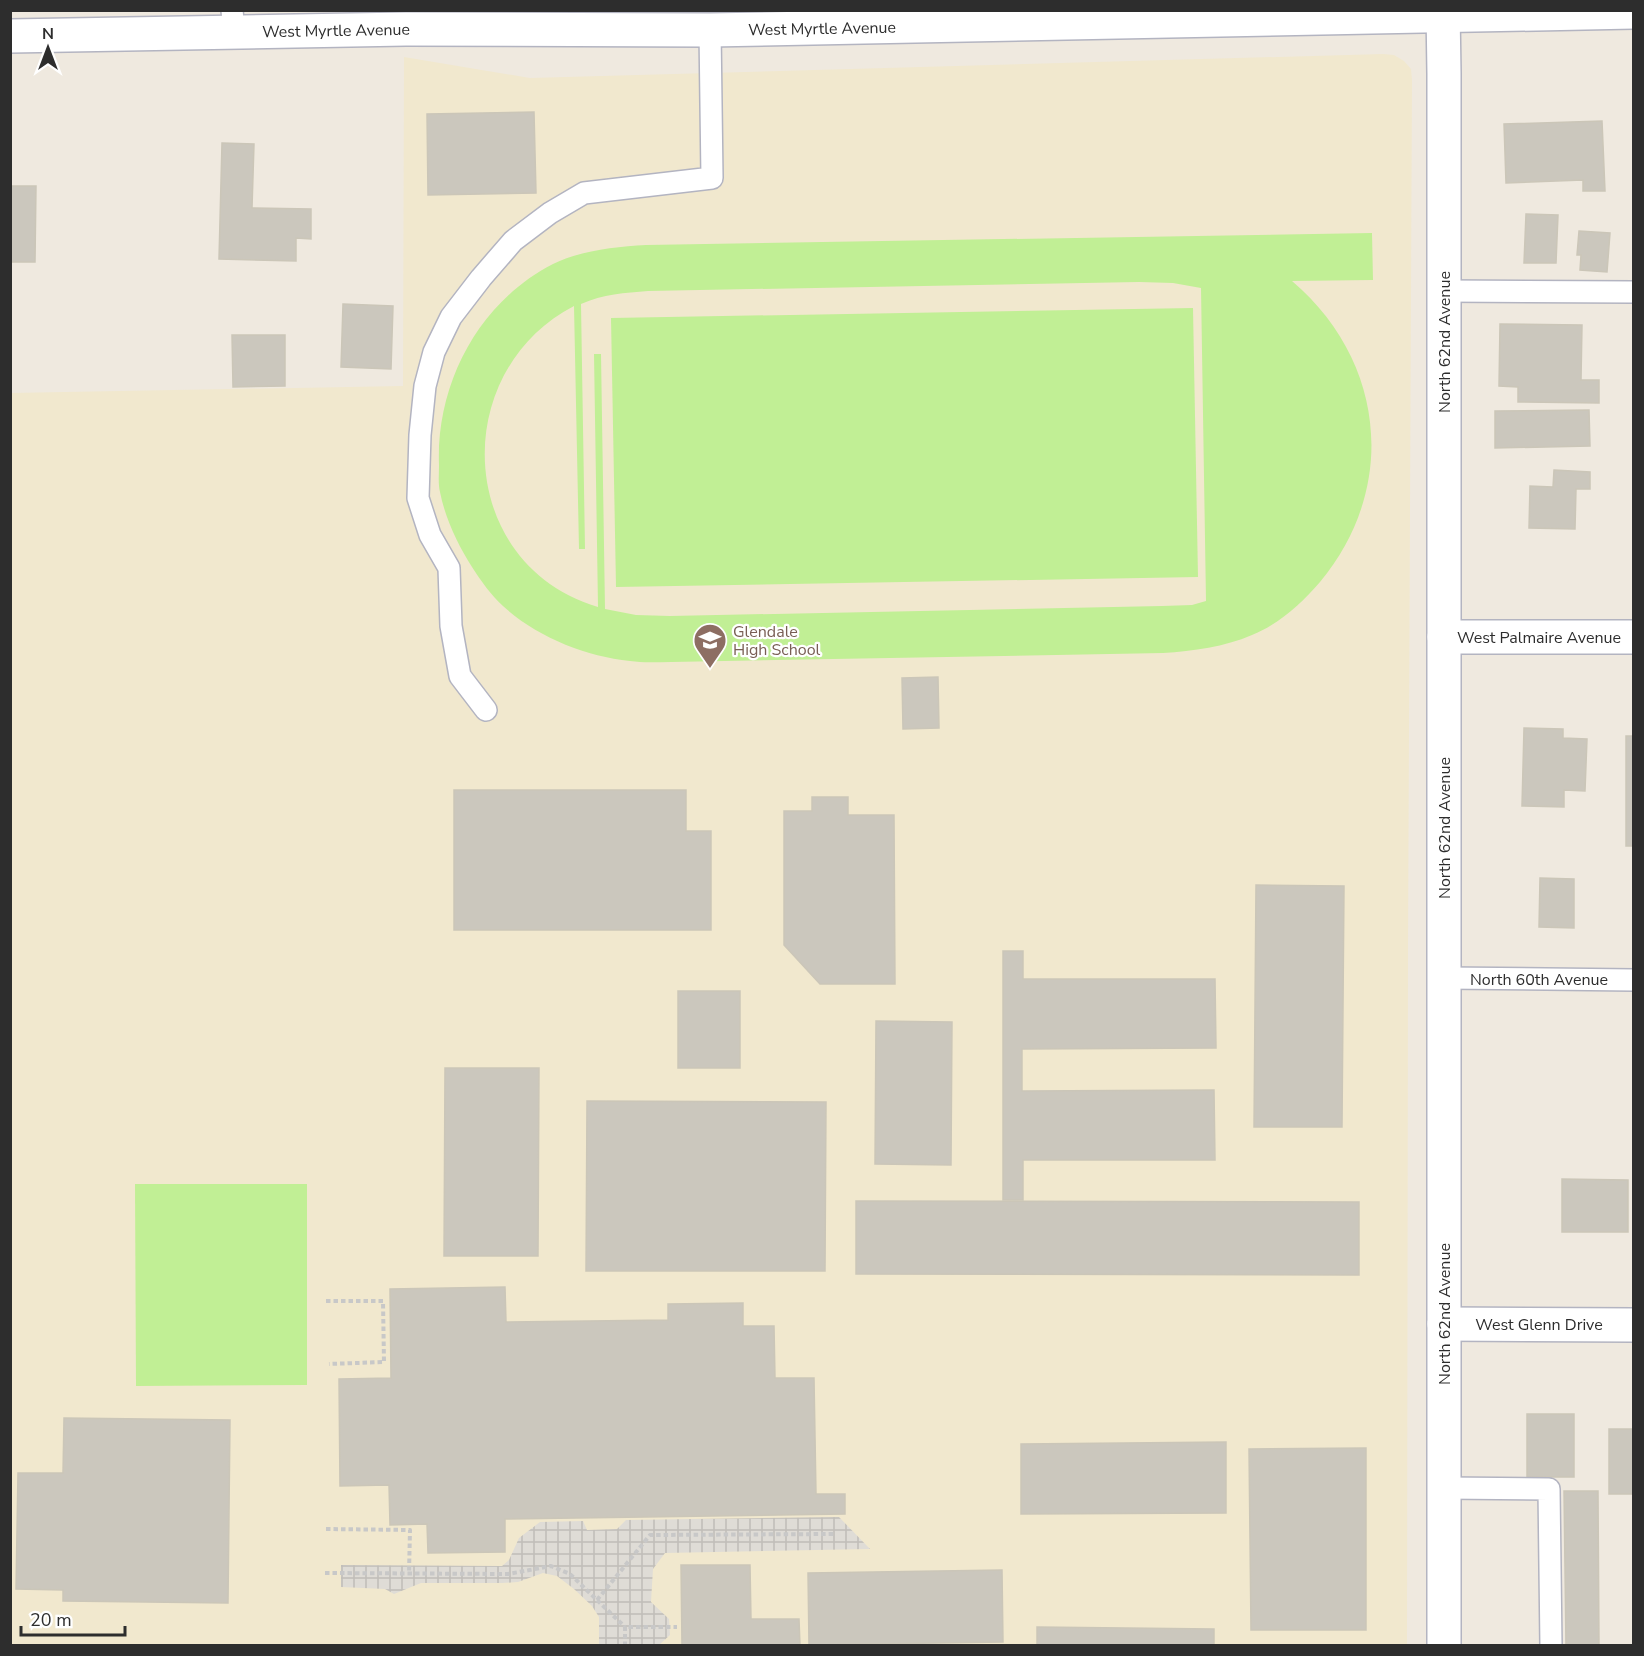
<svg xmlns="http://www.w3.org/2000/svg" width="1644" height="1656" viewBox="0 0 1644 1656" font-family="'Nunito Sans',sans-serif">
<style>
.education{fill:#f1e8ce}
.pitch{fill:#c1ef95;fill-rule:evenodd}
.plaza{fill:url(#plaza-grid)}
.building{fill:#cbc7bd;stroke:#cbc6b8;stroke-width:1.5}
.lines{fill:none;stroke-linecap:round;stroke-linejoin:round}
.service-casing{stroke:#b3b4c1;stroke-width:24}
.minor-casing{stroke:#b3b4c1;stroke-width:36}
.tertiary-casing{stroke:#b3b4c1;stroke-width:36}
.path{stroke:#c8c8c8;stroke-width:4;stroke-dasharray:4.5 3;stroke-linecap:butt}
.service{stroke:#fff;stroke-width:21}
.minor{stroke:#fff;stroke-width:33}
.tertiary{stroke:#fff;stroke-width:33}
.labels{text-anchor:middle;stroke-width:4.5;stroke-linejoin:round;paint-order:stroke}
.street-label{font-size:16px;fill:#2d2d2d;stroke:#fff}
.education-label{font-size:16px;fill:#785e54;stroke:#fff;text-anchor:start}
</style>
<defs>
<pattern id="plaza-grid" width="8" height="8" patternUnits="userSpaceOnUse" patternTransform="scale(1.5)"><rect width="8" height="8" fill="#dfdcd6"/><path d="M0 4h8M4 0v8" fill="none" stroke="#c0bdb8"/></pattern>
</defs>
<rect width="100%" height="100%" fill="#efe9df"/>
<path class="education" d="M1383 54 1394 55 1404 61 1411 69 1412 80 1408 945 1407 1645H11L10 393 403 386 404 57 530 78Z"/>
<g class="pitch">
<path d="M1372 233 1373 280 1292 281C1385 360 1399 487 1320 582 1302 603 1279 624 1252 635 1224 647 1194 651 1163 653L671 662C657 662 643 663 630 661 585 656 537 637 503 606 491 595 481 581 472 567 458 545 445 518 440 492 438 484 439 474 439 465 436 383 479 302 553 264 582 250 615 247 646 245ZM1139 282 1173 283 1201 288 1206 601 1192 605 1162 606 670 616 636 615 605 609 601 354H594L598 607C456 565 447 372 574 306L579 549H585L581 304C603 294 625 293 648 291Z"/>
<path d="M1193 308 1198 577 616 587 611 318Z"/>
<path d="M135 1184H307V1385L136 1386Z"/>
</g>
<path class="plaza" d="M839 1517 870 1549 665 1553 653 1569 651 1602 669 1619 670 1635 659 1645H599V1617L592 1606 574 1589 557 1576 543 1573 518 1582 502 1583H421L394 1594 385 1589 341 1587V1565L502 1566 509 1560 519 1538 540 1522 583 1521 587 1530 617 1529 626 1520Z"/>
<g class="building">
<path d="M534 112 536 193 428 195 427 114Z"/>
<path d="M1602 121 1605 191H1583V180L1506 183 1504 124Z"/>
<path d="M222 143 254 144 252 208 311 209V239L296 238V261L219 259Z"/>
<path d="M10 186H36L35 262H10Z"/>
<path d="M1526 214 1558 215 1556 263H1524Z"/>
<path d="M1579 231 1610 233 1607 272 1580 270 1581 255H1577Z"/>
<path d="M343 304 393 306 391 369 341 367Z"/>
<path d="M1500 324 1582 325 1581 380H1599V403L1518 402V387L1499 386Z"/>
<path d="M232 335H285V386L233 387Z"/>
<path d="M1589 410 1590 446 1495 448V411Z"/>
<path d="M1554 470 1590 472V489H1576L1575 529 1529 528 1530 486 1553 487Z"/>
<path d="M938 677 939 728 903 729 902 678Z"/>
<path d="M1524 728 1563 729V738L1587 739 1585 791 1564 790V807L1522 806Z"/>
<rect x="1626" y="736" width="8" height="110"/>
<path d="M454 790H686V831H711V930H454Z"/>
<path d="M812 797H848V815H894L895 984H820L784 945V811H812Z"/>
<path d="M1540 878 1574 879V928L1539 927Z"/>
<path d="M1256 885 1344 886 1342 1127H1254Z"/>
<path d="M1003 951H1023V979H1215L1216 1048 1022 1049V1091L1214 1090 1215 1160H1023V1200H1003Z"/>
<rect x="678" y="991" width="62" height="77"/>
<path d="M876 1021 952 1022 951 1165 875 1164Z"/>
<path d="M445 1068H539L538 1256H444Z"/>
<path d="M587 1101 826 1102 825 1271H586Z"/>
<path d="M1562 1179 1628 1180V1232H1562Z"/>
<path d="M856 1201 1359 1202V1275L856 1274Z"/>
<path d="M505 1287 506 1322 668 1320V1304L743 1303V1326H774L775 1378H814L816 1494H845V1514L505 1519V1552L428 1553 427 1524 390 1525 389 1485 340 1486 339 1379 391 1378 390 1289Z"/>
<rect x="1527" y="1414" width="47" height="63"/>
<path d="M64 1418 230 1420 228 1603 63 1601V1590L16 1589 18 1473H63Z"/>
<rect x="1609" y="1429" width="25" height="65"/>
<path d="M1226 1442V1513L1021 1514V1444Z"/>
<path d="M1366 1448V1630H1251L1249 1449Z"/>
<path d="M1564 1491H1598L1599 1646H1566Z"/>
<path d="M681 1565H750L751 1619H799L800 1646H682Z"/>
<path d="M1002 1570 1003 1642 809 1645 808 1573Z"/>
<path d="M1037 1627 1214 1629V1646H1037Z"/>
</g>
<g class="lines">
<defs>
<g id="service">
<path d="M232 10 234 32"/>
<path d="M1444 291 1634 292"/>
<path d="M486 710 460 676 451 626 449 568 430 535 418 498 420 435 425 386 434 352 451 317 481 278 513 241 550 213 584 193 712 178 710 30"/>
<path d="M1444 978 1634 980"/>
<path d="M1444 1488 1549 1489 1551 1646"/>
</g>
<g id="minor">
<path d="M1443 10 1444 74V1646"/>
<path d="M1444 637H1634"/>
<path d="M1444 1324 1634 1325"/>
</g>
<path id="tertiary" d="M10 36 406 29 710 30 1634 12"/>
</defs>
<use href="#service" class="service-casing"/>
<use href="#minor" class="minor-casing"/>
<use href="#tertiary" class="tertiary-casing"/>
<g class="path">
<path d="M326 1301H383L384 1362 329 1364"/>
<path d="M326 1529 410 1530 409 1573"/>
<path d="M325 1573 508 1574 551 1566 570 1574 625 1627"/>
<path d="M597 1600 650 1535 834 1534"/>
<path d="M625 1646V1627H677"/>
</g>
<use href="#service" class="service"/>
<use href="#minor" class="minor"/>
<use href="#tertiary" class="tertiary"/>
</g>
<defs>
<symbol id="school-pin" viewBox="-11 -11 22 30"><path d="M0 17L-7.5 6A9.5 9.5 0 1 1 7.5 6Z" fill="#8d6e63" stroke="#fff"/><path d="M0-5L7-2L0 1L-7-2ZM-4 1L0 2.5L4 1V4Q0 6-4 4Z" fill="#fff"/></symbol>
</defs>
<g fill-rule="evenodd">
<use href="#school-pin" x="691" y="621" width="38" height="52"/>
</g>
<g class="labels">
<g class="street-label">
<text transform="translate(822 28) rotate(-1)" y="6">West Myrtle Avenue</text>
<text transform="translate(336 30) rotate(-1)" y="6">West Myrtle Avenue</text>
<text transform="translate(1444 342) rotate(-90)" y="6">North 62nd Avenue</text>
<text x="1539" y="643">West Palmaire Avenue</text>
<text transform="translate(1444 828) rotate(-90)" y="6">North 62nd Avenue</text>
<text x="1539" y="985">North 60th Avenue</text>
<text transform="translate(1444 1314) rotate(-90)" y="6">North 62nd Avenue</text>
<text x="1539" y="1330">West Glenn Drive</text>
</g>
<g class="education-label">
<text x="733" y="637">Glendale<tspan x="733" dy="18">High School</tspan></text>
</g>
</g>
<rect width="1644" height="1656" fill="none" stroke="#2d2d2d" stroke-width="24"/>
<g transform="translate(48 48)" stroke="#ffffff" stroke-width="4.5" paint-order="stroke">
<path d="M0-4.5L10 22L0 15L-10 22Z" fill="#2d2d2d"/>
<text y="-9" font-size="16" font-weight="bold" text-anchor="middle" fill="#2d2d2d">N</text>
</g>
<path d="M21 1626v9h104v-9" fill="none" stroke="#2d2d2d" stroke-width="3"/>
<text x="30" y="1626" font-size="18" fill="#2d2d2d" stroke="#ffffff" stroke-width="4.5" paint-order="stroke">20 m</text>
</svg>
